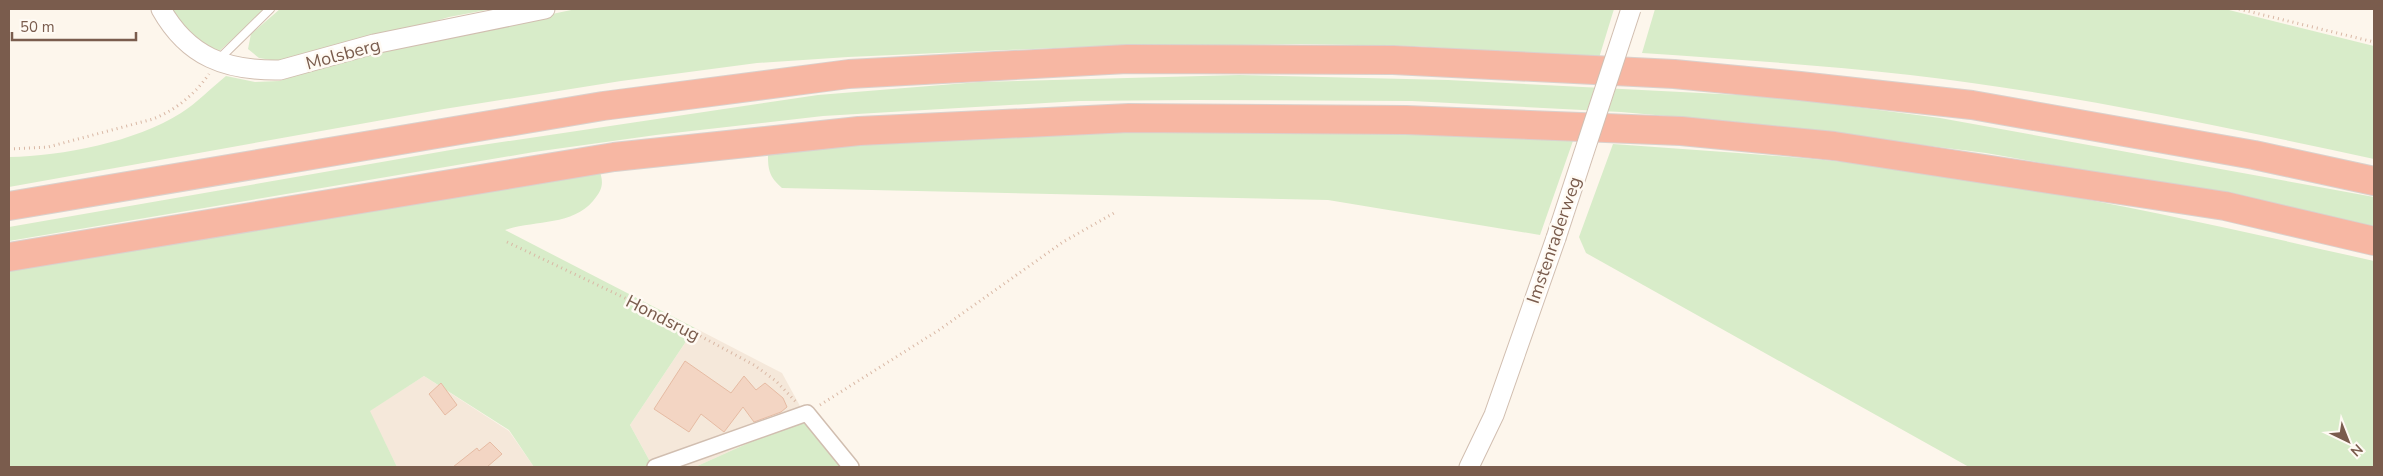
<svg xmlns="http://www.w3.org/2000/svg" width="2383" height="476" viewBox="0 0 2383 476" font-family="'Nunito Sans',sans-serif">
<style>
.residential{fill:#f5e8da}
.green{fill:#d8ecc9}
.building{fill:#f3d5c3;stroke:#e6bba3}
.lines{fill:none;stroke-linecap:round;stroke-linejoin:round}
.service-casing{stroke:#d1beb0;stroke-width:10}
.minor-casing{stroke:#d1beb0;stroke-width:18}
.tertiary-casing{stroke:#d1beb0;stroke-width:21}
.motorway-casing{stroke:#dad1cd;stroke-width:30}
.path{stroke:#d9b8a5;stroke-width:3;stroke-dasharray:1 4;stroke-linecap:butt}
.service{stroke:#fff;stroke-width:8}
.minor{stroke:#fff;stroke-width:15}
.tertiary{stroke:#fff;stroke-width:19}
.motorway{stroke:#f7b7a3;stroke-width:28}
.tertiary-bridge-casing{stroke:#d1beb0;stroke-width:21;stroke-linecap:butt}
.tertiary-bridge{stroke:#fff;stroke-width:19}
.labels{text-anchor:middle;stroke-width:5;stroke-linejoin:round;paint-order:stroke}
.street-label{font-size:18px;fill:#7a5c4d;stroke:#fffaf3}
</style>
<rect width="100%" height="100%" fill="#fdf6ec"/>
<g class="residential">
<path d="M695 328 782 373 806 417 695 467H653L630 425Z"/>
<path d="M424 376 509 431 534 467H397L369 411Z"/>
</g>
<g class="green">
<path d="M166 9H266L216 54 192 39Z"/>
<path d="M280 9H492L449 17 326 54 277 61 259 58 248 49 251 34Z"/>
<path d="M576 9H1614L1599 58 1414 46 1301 44 1077 47 848 57 757 63 621 81 444 109 9 187V157C63 156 135 142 181 113 197 103 211 88 226 76L255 82 279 81 353 56Z"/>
<path d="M1655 9H2225L2374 46V159C2221 126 2065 93 1910 75 1821 65 1731 59 1642 53Z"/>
<path d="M1239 75 1448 80 1779 97 1940 118 2374 197V229L2217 194 1986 153 1748 123 1621 112 1412 101 1192 100 1079 101 823 116 656 135 534 152 9 241V227L462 148 818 95 979 82Z"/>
<path d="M1113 125 1574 138 1540 235 1328 200 782 188C767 175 768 167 768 148Z"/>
<path d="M1613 144C1707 151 1801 156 1895 168 2057 189 2215 225 2374 261V467H1969L1586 253 1579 237Z"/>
<path d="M599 169C604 183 603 189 593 201 572 226 534 220 505 230L695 328 630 425 653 467H534L509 430 424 376 370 411 397 467H9V271Z"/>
<path d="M806 417 853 467H695Z"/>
</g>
<g class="building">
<path d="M685 361 731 393 744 376 756 390 765 383 783 398 787 407 781 412 754 422 743 407 724 432 701 414 689 432 654 409Z"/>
<path d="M441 383 457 405 445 415 429 394Z"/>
<path d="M490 442 502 454 487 467H453L477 448 479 451Z"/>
</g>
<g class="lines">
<defs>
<path id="service" d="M219 59 270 9"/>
<path id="minor" d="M655 467 807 413 851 467"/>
<g id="tertiary">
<path d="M161 9C188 57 226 71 280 70L374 44 545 9"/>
<path d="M1469 467 1494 415 1556 238"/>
</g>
<g id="motorway">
<path d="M9 206 603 106 849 74 1127 59 1393 60 1674 74 1800 86 1972 105 2254 155 2374 181"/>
<path d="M9 257 614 157 859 131 1129 118 1406 120 1681 131 1834 146 2225 206 2374 241"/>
</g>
</defs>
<use href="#service" class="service-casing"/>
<use href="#minor" class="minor-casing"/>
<use href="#tertiary" class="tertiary-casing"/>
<use href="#motorway" class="motorway-casing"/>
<g class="path">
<path d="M2239 9 2374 42"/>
<path d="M9 149 48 147 153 119C176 110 195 94 209 74"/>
<path d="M507 242 667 318 754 365 776 381 796 402"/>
<path d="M820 405 939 330 1063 242 1114 213"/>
</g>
<use href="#service" class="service"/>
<use href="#minor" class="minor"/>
<use href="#tertiary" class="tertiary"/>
<use href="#motorway" class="motorway"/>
<defs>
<path id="tertiary-bridge" d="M1556 238 1631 9"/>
</defs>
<use href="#tertiary-bridge" class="tertiary-bridge-casing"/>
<use href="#tertiary-bridge" class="tertiary-bridge"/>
</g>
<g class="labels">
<g class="street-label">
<text transform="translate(343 54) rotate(-15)" y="6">Molsberg</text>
<text transform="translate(1554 240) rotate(-71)" y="6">Imstenraderweg</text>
<text transform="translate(663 318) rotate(27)" y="6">Hondsrug</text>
</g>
</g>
<rect width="2383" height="476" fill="none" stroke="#7a5c4d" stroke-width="20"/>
<g transform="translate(2348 441) rotate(137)" stroke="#fffaf3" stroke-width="4" paint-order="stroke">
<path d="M0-4L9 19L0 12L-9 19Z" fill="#7a5c4d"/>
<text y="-8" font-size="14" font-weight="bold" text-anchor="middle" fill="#7a5c4d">N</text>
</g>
<path d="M12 32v8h124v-8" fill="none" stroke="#7a5c4d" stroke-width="2.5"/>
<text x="20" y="32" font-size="15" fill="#7a5c4d" stroke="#fffaf3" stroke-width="4" paint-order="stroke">50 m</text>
</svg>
